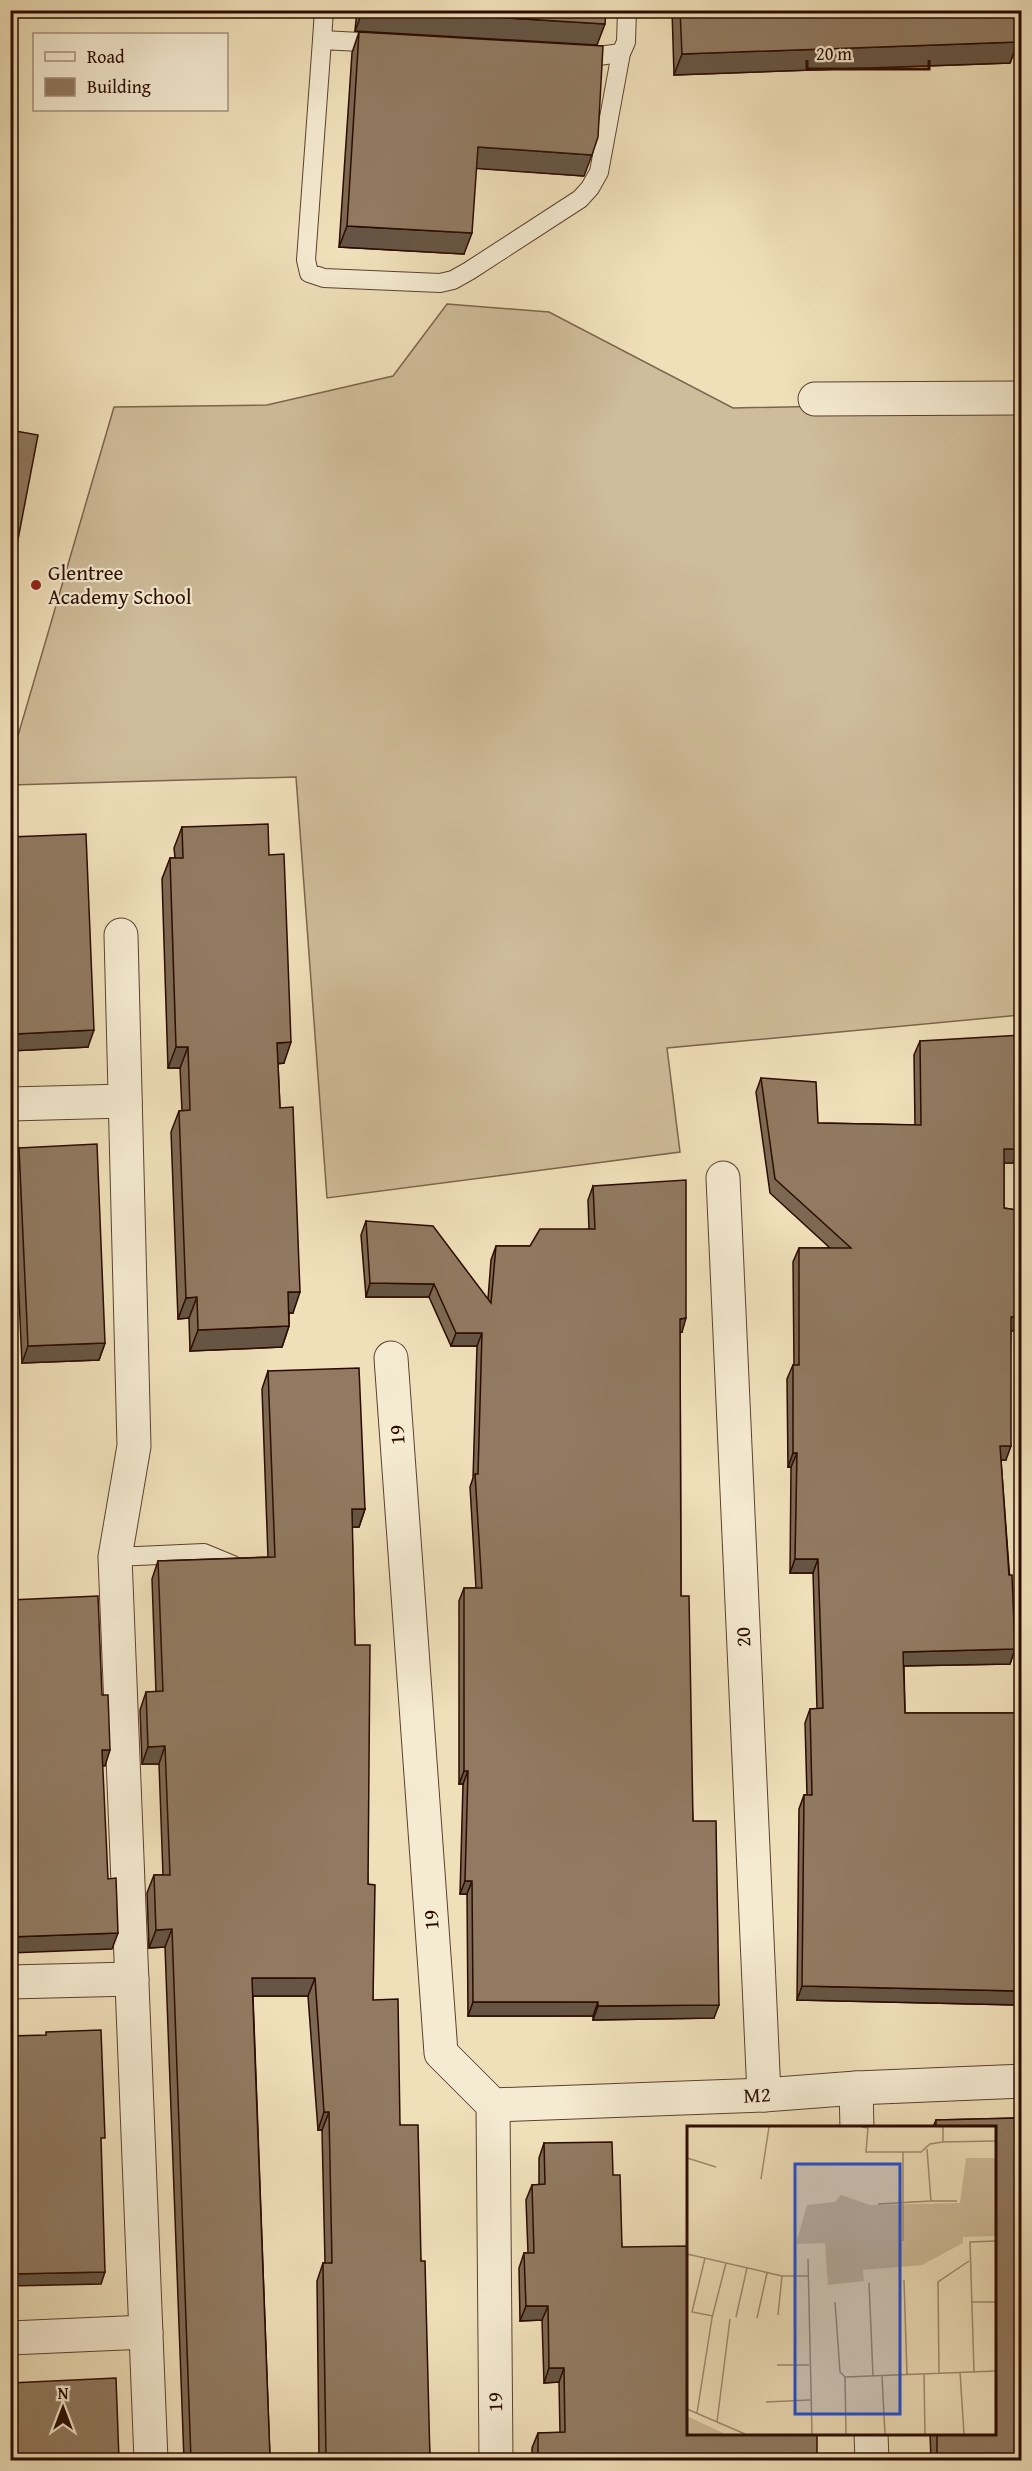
<svg xmlns="http://www.w3.org/2000/svg" width="1032" height="2471" viewBox="0 0 1032 2471" font-family="'Gentium Book Plus',serif">
<style>
.grass{fill:#cfbc9a;stroke:#7d644d;stroke-width:1.5}
.lines{fill:none;stroke-linecap:round;stroke-linejoin:round}
.service-casing{stroke:#5c402e;stroke-width:20}
.minor-casing{stroke:#5c402e;stroke-width:35}
.service{stroke:#f5ebd2;stroke-width:18}
.minor{stroke:#f5ebd2;stroke-width:33}
.wall{fill:#7d6953;stroke:#2b0b00;stroke-width:1.5;fill-rule:evenodd}
.shaded-wall{fill:#654;stroke:#2b0b00;stroke-width:1.5}
.building{fill:#917a61;stroke:#2b0b00;stroke-width:1.5;fill-rule:evenodd}
.poi-dot{fill:#8f2418;stroke:#f5ebd2;stroke-width:2}
.labels{text-anchor:middle;stroke-width:4.5;stroke-linejoin:round;paint-order:stroke}
.poi-label{font-size:21px;fill:#2b0b00;stroke:#f5ebd2;text-anchor:start}
.street-label{font-size:21px;fill:#2b0b00;stroke:#f5ebd2}
.inset-road{fill:none;stroke:#a18b70;stroke-width:1.5}
.view{fill:#1d4ed8;fill-opacity:0.15;stroke:#1d4ed8;stroke-width:3}
.inset-edge{fill:none;stroke:#2b0b00;stroke-width:3}
</style>
<rect width="100%" height="100%" fill="#f0e0ba"/>
<filter id="stains"><feTurbulence type="fractalNoise" baseFrequency=".00333" numOctaves="4"/><feColorMatrix values="0 0 0 0 .2 0 0 0 0 .09 0 0 0 0 .02 0 0 0 .5 -.17"/></filter>
<radialGradient id="worn" r=".72"><stop offset=".6" stop-color="#630" stop-opacity="0"/><stop offset="1" stop-color="#630" stop-opacity=".3"/></radialGradient>
<path class="grass" d="M447 304 549 312 733 408 1021 402V1015L667 1048 680 1152 327 1198 296 777 11 785 10 763 114 407 267 405 393 376Z"/>
<g class="lines">
<defs>
<g id="service">
<path d="M322 40 324 10"/>
<path d="M379 43 322 40 306 260 309 273 324 278 440 283 453 280 469 271 580 199 590 188 599 172 621 53 626 42 627 10"/>
<path d="M580 55 598 56 621 53"/>
<path d="M115 1557 204 1553 233 1565"/>
</g>
<g id="minor">
<path d="M815 399 1022 398"/>
<path d="M121 935 134 1446 115 1557 151 2460"/>
<path d="M10 1104 125 1101"/>
<path d="M723 1178 764 2095"/>
<path d="M391 1358 441 2053 493 2105 496 2460"/>
<path d="M10 1982 132 1979"/>
<path d="M856 2088 857 2128"/>
<path d="M493 2105 764 2095 856 2088 1022 2081"/>
<path d="M10 2338 146 2332"/>
<path d="M871 2434 872 2460"/>
</g>
</defs>
<use href="#service" class="service-casing"/>
<use href="#minor" class="minor-casing"/>
<use href="#service" class="service"/>
<use href="#minor" class="minor"/>
</g>
<g class="wall">
<path d="M357 10H606L597 45 355 31Z"/>
<path d="M672 10H1017L1018 42 1010 63 674 75Z"/>
<path d="M359 32 584 176 476 168 464 254 339 247 352 53Z"/>
<path d="M182 827 269 855 284 1063 278 1064 280 1108 293 1313H289V1326L282 1347 190 1351 189 1318 178 1319 171 1132 179 1111H182L180 1068H168L162 879 170 858H175L174 848Z"/>
<path d="M10 837 88 1047 10 1051Z"/>
<path d="M920 1041 1018 1149 1013 1163H1004V1208L1022 1211V1325L1020 1330 1011 1331 1006 1460H1001L1015 1649 1010 1664 904 1666 905 1713H1022V2005L797 2000 799 1809 804 1795H807L805 1723 810 1709H817L813 1573H790L791 1467H788L787 1379 793 1365H794L793 1262 799 1248H830L770 1193 756 1092 761 1078 818 1123 915 1125 914 1055Z"/>
<path d="M19 1148 105 1343 99 1360 22 1363 13 1165Z"/>
<path d="M593 1186 682 1332H680L681 1596 693 1821 714 2018 593 2020V2016H468L467 1894H460L463 1784H459V1601L464 1588H476L470 1487 473 1478 477 1346H451L429 1297H366L361 1235 366 1221 488 1299 491 1260 496 1246H530L589 1229 588 1200Z"/>
<path d="M268 1371 365 1509 359 1527H352L355 1645 368 1884 373 2000 400 2125 421 2261 430 2460H184L165 1947 149 1948 147 1893 154 1875H163L159 1764H142L140 1710 146 1692H156L152 1579 158 1561 268 1557 262 1389ZM253 1996H308L318 2130H322L325 2263H323L317 2281 319 2457 270 2458Z"/>
<path d="M1022 2118V2460H931L930 2433H994V2127H933L936 2120Z"/>
<path d="M544 2143 613 2175 622 2247 817 2460H532V2448L538 2433H560L559 2382 544 2383 542 2320 520 2321 519 2268 524 2253H528L526 2200 532 2185H539V2158Z"/>
</g>
<g class="shaded-wall">
<path d="M363 10H380L605 24 597 45 355 31Z"/>
<path d="M1018 42 1010 63 674 75 682 54Z"/>
<path d="M478 147 592 155 584 176 470 168Z"/>
<path d="M347 226 472 233 464 254 339 247Z"/>
<path d="M94 1030 88 1047 10 1051V1045L15 1034Z"/>
<path d="M291 1042 284 1063 270 1064 277 1043Z"/>
<path d="M176 1047H188L180 1068H168Z"/>
<path d="M1004 1149H1018L1013 1163H999Z"/>
<path d="M370 1283 434 1284 429 1297H366Z"/>
<path d="M288 1292H300L293 1313H280Z"/>
<path d="M197 1297 189 1318 178 1319 186 1298Z"/>
<path d="M1022 1316V1325L1020 1330 1006 1331 1011 1317Z"/>
<path d="M686 1318 682 1332H675L680 1319Z"/>
<path d="M289 1326 282 1347 190 1351 198 1330Z"/>
<path d="M456 1333H482L477 1346H451Z"/>
<path d="M105 1343 99 1360 22 1363 28 1346Z"/>
<path d="M1000 1446H1011L1006 1460H995Z"/>
<path d="M793 1453H797L791 1467H788Z"/>
<path d="M352 1509H365L359 1527H345Z"/>
<path d="M795 1559H818L813 1573H790Z"/>
<path d="M1015 1649 1010 1664 898 1666 903 1652Z"/>
<path d="M165 1746 159 1764H142L148 1747Z"/>
<path d="M102 1750H110L105 1766H97Z"/>
<path d="M464 1771H468L463 1784H459Z"/>
<path d="M465 1881H472L467 1894H460Z"/>
<path d="M172 1929 165 1947 149 1948 156 1930Z"/>
<path d="M118 1933 112 1949 10 1953V1937Z"/>
<path d="M252 1978H315L308 1996H246Z"/>
<path d="M802 1986 1022 1991V2005L797 2000Z"/>
<path d="M473 2002H598L593 2016H468Z"/>
<path d="M719 2005 714 2018 593 2020 598 2006Z"/>
<path d="M324 2112H329L322 2130H318Z"/>
<path d="M105 2272 101 2284 10 2286V2274Z"/>
<path d="M526 2306H548L542 2320 520 2321Z"/>
<path d="M549 2368H564L559 2382 544 2383Z"/>
</g>
<g class="building">
<path d="M380 10H606L605 24Z"/>
<path d="M680 10H1017L1018 42 682 54Z"/>
<path d="M359 32 603 46 598 137 592 155 478 147 472 233 347 226Z"/>
<path d="M10 430 38 435 10 581Z"/>
<path d="M268 824 269 855 284 854 291 1042 277 1043 280 1108 293 1107 300 1292H288L289 1326 198 1330 197 1297 186 1298 179 1111 190 1110 188 1047H176L170 858H183L182 827Z"/>
<path d="M86 834 94 1030 15 1034 10 940V837Z"/>
<path d="M1022 1035 1018 1149H1004V1208L1022 1211V1316L1011 1317V1446H1000L1009 1575H1012L1015 1649 903 1652 905 1713H1022V1991L802 1986 804 1795H812L810 1709 823 1708 818 1559H795L797 1453H793V1365H799V1248H851L775 1179 761 1078 816 1082 818 1123 921 1125 920 1041Z"/>
<path d="M97 1144 105 1343 28 1346 19 1148Z"/>
<path d="M686 1180V1318L680 1319 681 1596H689L693 1821H716L719 2005 598 2006V2002H473L472 1881H465L468 1771H464V1588H482L475 1474H478L482 1333H456L434 1284 370 1283 366 1221 433 1226 491 1303 496 1246H530L540 1229H595L593 1186Z"/>
<path d="M359 1368 365 1509H352L355 1645H370L368 1884 375 1885 373 2000 398 1999 400 2125H418L421 2261H425L430 2460H191L172 1929 156 1930 154 1875H170L165 1746 148 1747 146 1692 163 1691 158 1561 275 1557 268 1371ZM252 1978H315L324 2112H329L332 2263H323L326 2456 270 2458Z"/>
<path d="M98 1596 102 1695H108L110 1750H102L108 1879 116 1878 118 1933 10 1937V1600Z"/>
<path d="M101 2030 105 2138H101L105 2272 10 2274V2036L46 2035V2032Z"/>
<path d="M1022 2118V2460H937V2433H994V2127H936V2120Z"/>
<path d="M612 2142 613 2175H620L622 2247 688 2246V2433H817V2460H538V2433L565 2432 564 2368H549L548 2306H526L524 2253H534L532 2185 545 2184 544 2143Z"/>
<path d="M116 2378 119 2460H10V2383Z"/>
</g>
<circle class="poi-dot" cx="36" cy="585" r="6"/>
<g class="labels">
<g class="poi-label">
<text x="48" y="580">Glentree<tspan x="48" dy="24">Academy School</tspan></text>
</g>
<g class="street-label">
<text transform="translate(397 1435) rotate(-94)" y="7">19</text>
<text transform="translate(743 1637) rotate(-93)" y="7">20</text>
<text transform="translate(431 1920) rotate(-94)" y="7">19</text>
<text transform="translate(757 2095) rotate(-3)" y="7">M2</text>
<text transform="translate(495 2402) rotate(-91)" y="7">19</text>
</g>
</g>
<g transform="translate(687 2126)">
<rect width="309" height="309" fill="#f0e0ba"/>
<path d="M279 32H309V110L276 111V117L235 139 176 144 177 155 141 159 138 117 109 118 120 79 148 76 154 69 183 79 273 77ZM0 290 38 308H0Z" fill="#cfbc9a"/>
<path class="inset-road" d="M175 1 181 2 179 26H234L243 18 256 16M256 1V16L309 15M216 26V115M0 32 29 41M74 53 82 1M244 75H270M191 78 244 75 240 23M0 128 95 150H121M18 132 5 186 26 190M121 133 125 308M217 154 220 249M182 157 186 250M148 176 153 246 158 251 159 308M284 176H309M91 189 95 150M49 191 60 142M70 192 80 147M90 239H122M273 246 277 308M287 246 283 116 309 115M252 247 251 156 282 135M237 248 238 308M195 250 198 308M158 251 309 245M79 276 123 274M0 283 58 308M10 287 25 192 39 137M30 296 43 193"/>
<path class="view" d="M108 38H213V288H108Z"/>
<rect width="309" height="309" class="inset-edge"/>
</g>
<rect width="1032" height="2471" fill="none" stroke="#f0e0ba" stroke-width="36"/>
<rect x="12" y="12" width="1008" height="2447" fill="none" stroke="#2b0b00" stroke-width="3"/>
<rect x="18" y="18" width="996" height="2435" fill="none" stroke="#2b0b00" stroke-width="1.5"/>
<rect x="33" y="33" width="195" height="78" fill="#f5ebd2" stroke="#a4917e" stroke-width="1.5"/>
<rect x="45" y="52" width="30" height="9" fill="#f5ebd2" stroke="#a4917e" stroke-width="1.5"/>
<text x="87" y="63" font-size="18" fill="#2b0b00">Road</text>
<rect x="45" y="78" width="30" height="18" fill="#917a61" stroke="#a4917e" stroke-width="1.5"/>
<text x="87" y="93" font-size="18" fill="#2b0b00">Building</text>
<g transform="translate(63 2408)" stroke="#f5ebd2" stroke-width="4.5" paint-order="stroke">
<path d="M0-4.5L10 22L0 15L-10 22Z" fill="#2b0b00"/>
<text y="-9" font-size="16" font-weight="bold" text-anchor="middle" fill="#2b0b00">N</text>
</g>
<path d="M807 60v9h122v-9" fill="none" stroke="#2b0b00" stroke-width="3"/>
<text x="816" y="60" font-size="18" fill="#2b0b00" stroke="#f5ebd2" stroke-width="4.5" paint-order="stroke">20 m</text>
<rect width="100%" height="100%" filter="url(#stains)"/>
<rect width="100%" height="100%" fill="url(#worn)"/>
</svg>
